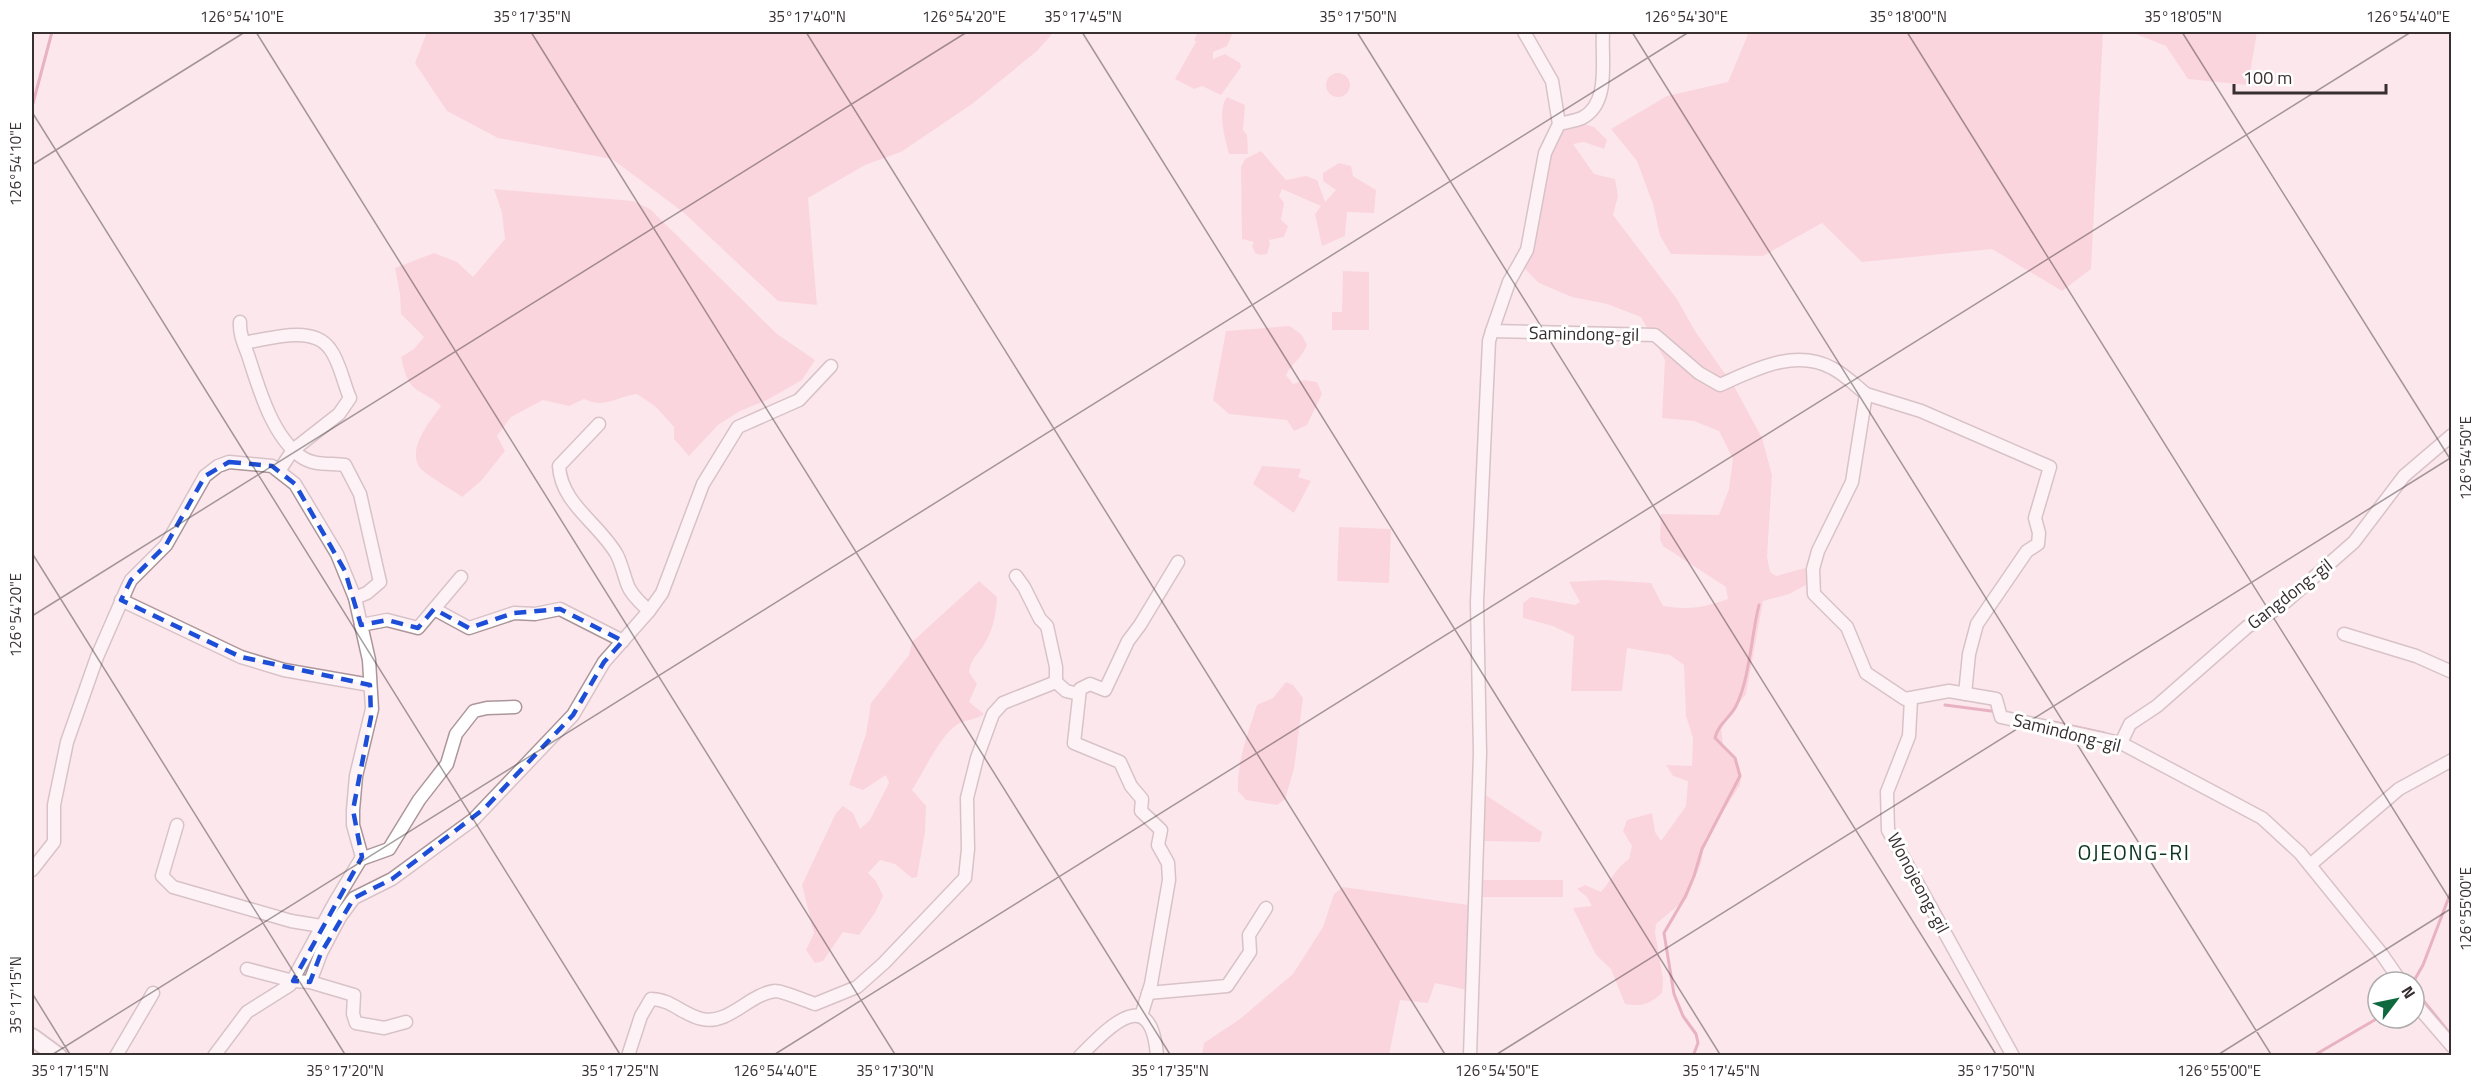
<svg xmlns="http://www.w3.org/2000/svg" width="2483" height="1087" viewBox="0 0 2483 1087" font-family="'Titillium Web',sans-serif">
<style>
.green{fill:#fabfcc}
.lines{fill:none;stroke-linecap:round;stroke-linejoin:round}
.stream{stroke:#d2728c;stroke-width:3}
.street-casing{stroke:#ad969a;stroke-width:15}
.secondary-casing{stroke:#ad969a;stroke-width:20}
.street{stroke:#fff;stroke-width:12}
.secondary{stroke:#fff;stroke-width:16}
.marked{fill:none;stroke:#1d4ed8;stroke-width:4.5;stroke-dasharray:12 8;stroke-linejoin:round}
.ticks{fill:none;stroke:#382f31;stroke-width:1.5;stroke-opacity:0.45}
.labels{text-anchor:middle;stroke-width:6;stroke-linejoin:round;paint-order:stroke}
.street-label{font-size:18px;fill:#382f31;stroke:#fff}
.quarter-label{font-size:21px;letter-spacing:1.5px;fill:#0b341e;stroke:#fff}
.neatline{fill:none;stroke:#382f31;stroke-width:2}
.ticks-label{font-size:15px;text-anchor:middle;fill:#382f31}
</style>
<rect width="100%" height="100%" fill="#fce8ec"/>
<g class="green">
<path d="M427 32H1054L1037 51 972 104 901 152 865 165 808 198 817 305 778 301 683 212 612 159 498 138 447 111 415 63Z"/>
<path d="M1198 32H1233L1227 46 1213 52V59L1225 54 1240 63 1241 67 1221 95 1202 86 1194 89 1175 79 1196 42 1194 40Z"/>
<path d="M1749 32H2103L2091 269 2062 291 1992 249 1862 262 1822 223 1763 256 1671 254 1660 236 1653 204 1637 161 1611 129 1667 96 1728 82Z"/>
<path d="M2131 32H2257L2248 85 2188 79 2166 46Z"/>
<circle cx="1338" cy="85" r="12"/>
<path d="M1227 97 1245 105 1243 130 1247 135 1248 154H1229C1225 138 1217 111 1227 97Z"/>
<path d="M1578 122 1594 127 1607 140 1604 149 1584 142 1573 144 1594 174 1615 179 1618 196 1613 215 1677 299 1695 331 1735 388 1762 438 1772 475 1767 557 1770 572 1776 576 1805 568 1808 575 1806 585 1789 594 1763 601 1746 694 1721 726 1723 745C1736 756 1743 767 1740 785L1705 839 1701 863 1687 898 1656 924 1655 932 1663 979 1662 993C1650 1004 1642 1007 1625 1004L1611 969 1596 955 1573 908 1592 906 1587 897 1577 889 1585 885 1601 892C1611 880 1616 868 1629 859L1632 846 1623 831 1627 820 1652 813 1655 832 1661 841 1686 806 1688 781 1673 776 1666 765 1692 766 1693 738 1686 716 1684 665 1670 655 1627 648 1622 691H1571L1574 636 1553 626 1523 618V603L1531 597 1575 605 1580 602 1569 582 1604 580 1651 583 1663 606C1689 610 1702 608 1728 599L1726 587 1663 546 1660 539 1661 514 1719 515 1729 489 1733 459 1719 431 1694 421 1662 418 1665 360 1641 317 1607 304 1572 297 1539 283 1523 267 1550 154 1564 126Z"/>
<path d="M1261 151 1286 180 1306 176 1317 180 1325 202 1336 190 1323 181V173L1339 163 1351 166 1353 176 1376 190 1374 213 1347 212 1345 236 1322 246 1315 214 1321 206 1282 189 1279 196 1284 203 1281 220 1288 226 1284 237 1269 240 1270 244 1267 254 1260 255 1255 253 1252 246 1254 242 1242 239 1241 167 1245 159Z"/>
<path d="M494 189 633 201 650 209 777 334 815 360 802 380 767 400 740 411 718 425 689 456 674 439V427L656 407 637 394C615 397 606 409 584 399L569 406 543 400 511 417 497 436 505 451 481 481 462 497C450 488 434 480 422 470 404 452 430 421 441 406 433 398 426 396 417 390 406 383 404 369 401 357L414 349 424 337 401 314 400 294 395 268 434 253 457 262 473 277 505 239 502 213Z"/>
<path d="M1343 271 1369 272V330H1332V312H1342Z"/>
<path d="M1290 326 1302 335 1307 345C1302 358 1292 363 1286 375L1293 384 1304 380 1317 382 1322 394 1307 425 1294 431 1287 420 1229 414 1213 400 1226 331Z"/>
<path d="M1262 466 1301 469 1298 477 1311 481 1294 513 1253 484Z"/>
<path d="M1339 527 1391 529 1389 583 1337 581Z"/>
<path d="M979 581 997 597C996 613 994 628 985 643 979 654 970 659 969 672L977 684 969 702 984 714C976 720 967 719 958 724 941 734 923 773 912 790L926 806 925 832 917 877 912 878 895 864 880 860 868 873 876 881 883 896 875 913 859 935 843 932 823 961 815 963 806 950 814 933 802 885 836 813 843 806 853 813 860 829 870 820 889 783 886 775 863 790 849 785 866 734 871 703 909 655 912 642Z"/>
<path d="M1286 682 1293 685 1303 698 1294 769 1285 799 1277 805 1246 800 1238 791C1237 761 1248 733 1257 705L1273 698Z"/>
<path d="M1484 794 1542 832 1540 842 1483 841Z"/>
<rect x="1480" y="880" width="83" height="17"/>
<path d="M1343 887 1468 905 1467 990 1435 983 1428 1003 1400 1000 1389 1055 1202 1056 1204 1043 1240 1019 1293 974 1323 927 1334 894Z"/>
</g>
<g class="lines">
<g class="stream">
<path d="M32 107 52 32"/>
<path d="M1945 705 1991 711"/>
<path d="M2049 721 2104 733"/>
<path d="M2266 814 2292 838"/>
<path d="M2402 974 2409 982"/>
<path d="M2415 979 2423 965 2452 889"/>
<path d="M2414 989 2452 1036"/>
<path d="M1693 1056 1698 1043 1696 1034 1683 1016 1674 994 1664 933 1685 897 1694 876 1702 849 1740 776 1735 758 1715 738C1718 724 1730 718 1736 706 1750 678 1751 636 1759 605"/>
<path d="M2313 1056 2378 1018"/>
</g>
<defs>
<g id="street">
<path d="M1524 32 1552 81 1559 124 1545 153 1527 250 1509 282 1492 331 1655 335 1699 373 1720 385C1754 370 1795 348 1832 368 1844 374 1855 385 1866 394L1852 482 1818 551 1813 569 1814 594 1847 627 1866 673 1905 699 1949 691 1996 699 2001 717 2121 743 2262 818 2300 853 2381 953 2401 982"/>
<path d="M1559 124C1566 122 1575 121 1582 118 1611 103 1601 59 1603 32"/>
<path d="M240 322C239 335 245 346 249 358 259 389 272 435 300 456 313 466 329 463 345 465L360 494 380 582 367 593 355 598"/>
<path d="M244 343C268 339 313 324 330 349 340 362 343 382 350 398L339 414 293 450 279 471"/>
<path d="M1866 394 1921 411 2050 467 2035 518 2039 533 2038 544 2027 551 1977 624 1969 654 1965 694"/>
<path d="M599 424 559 466C561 504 600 524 617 555 622 565 624 576 628 586 632 596 642 604 649 611"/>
<path d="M1016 576 1024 587 1040 619 1047 626 1056 667V682L1066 691 1079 694"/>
<path d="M121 600 241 657 284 670 370 685"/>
<path d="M434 609 469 628 514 613 535 614 560 609 623 641"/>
<path d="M361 625 387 620 418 628 461 577"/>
<path d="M2344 634 2416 656 2452 672"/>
<path d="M1911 699 1909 736 1887 792 1888 830 2013 1056"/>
<path d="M2121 743 2130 724 2157 706 2247 627 2281 606 2354 542 2404 476 2452 435"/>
<path d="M177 825 162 876 173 887 291 921 321 926"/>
<path d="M361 859 389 849 419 800 447 764 456 734 474 711 487 708 515 707"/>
<path d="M2310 865 2399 789 2452 760"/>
<path d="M32 870 54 842V805L67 742 97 657 128 586 131 580 166 545 205 476 218 466 229 462 272 466 295 484 337 554 355 598 369 660 372 709 356 776 353 810V825L362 857 335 902 290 985 247 1012 214 1056"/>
<path d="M247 969 293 981 310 982 354 995 353 1014 356 1023 384 1028 406 1022"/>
<path d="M310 982 321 953 340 917 354 898 392 879 474 819 573 715 604 662 649 611 662 593 703 484 738 427 799 400 831 366"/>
<path d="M1148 993 1227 986 1250 952 1249 935 1266 908"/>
<path d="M2414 1002 2452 1046"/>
<path d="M1141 1016 1151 984 1169 880 1168 863 1158 845 1161 830 1141 811 1142 799 1131 786 1120 762 1074 743 1080 689 1090 684 1105 690 1128 641 1140 625 1178 562"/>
<path d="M116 1056 153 993"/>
<path d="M628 1056 641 1016 651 999C671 999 683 1015 702 1019 729 1025 749 994 775 991 783 991 806 1001 815 1004L857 987 884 963 965 878 968 849 967 798 977 758 993 714 1003 703 1056 682"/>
<path d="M1080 1056C1109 1027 1151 982 1157 1056"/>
<path d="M1470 1056 1480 753 1477 602 1489 341 1492 331"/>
</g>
<path id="secondary" d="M32 1037 58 1056"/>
</defs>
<use href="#street" class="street-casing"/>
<use href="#secondary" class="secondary-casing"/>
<use href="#street" class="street"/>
<use href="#secondary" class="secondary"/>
</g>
<path d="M0 0H2483V1087H0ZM229 462 272 466 295 484 345 571 361 625 387 620 418 628 434 609 469 628 514 613 560 609 623 641 604 662 573 715 485 808 392 879 354 898 321 953 310 982 293 981 362 857 353 810 371 717 370 685 241 657 121 600 131 580 166 545 205 476Z" fill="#fce8ec" fill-opacity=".55" fill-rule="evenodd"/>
<path class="marked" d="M229 462 272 466 295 484 345 571 361 625 387 620 418 628 434 609 469 628 514 613 560 609 623 641 604 662 573 715 485 808 392 879 354 898 321 953 310 982 293 981 362 857 353 810 371 717 370 685 241 657 121 600 131 580 166 545 205 476Z"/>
<path class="ticks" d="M256 32 896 1056M531 32 1171 1056M806 32 1446 1056M1082 32 1721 1056M1357 32 1997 1056M1632 32 2272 1056M1907 32 2452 903M2182 32 2452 462M32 112 621 1056M32 165 245 32M32 553 346 1056M32 616 967 32M32 993 71 1056M50 1056 1689 32M772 1056 2411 32M1494 1056 2452 457M2216 1056 2452 908"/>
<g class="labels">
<g class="street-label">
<text transform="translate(1584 334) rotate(1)" y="6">Samindong-gil</text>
<text transform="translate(2290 594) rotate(-38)" y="6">Gangdong-gil</text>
<text transform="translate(2067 733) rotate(14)" y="6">Samindong-gil</text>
<text transform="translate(1918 883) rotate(62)" y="6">Wonojeong-gil</text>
</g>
<g class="quarter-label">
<text x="2134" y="860">OJEONG-RI</text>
</g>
</g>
<rect width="2483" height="1087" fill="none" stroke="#ffffff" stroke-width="66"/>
<g transform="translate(2396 1000) rotate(58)"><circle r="28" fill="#ffffff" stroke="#afacad" stroke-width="1.5"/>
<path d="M0-4.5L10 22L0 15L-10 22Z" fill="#0e6a3e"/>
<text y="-9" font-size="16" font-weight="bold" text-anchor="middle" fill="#382f31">N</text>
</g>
<path d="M2234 84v9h152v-9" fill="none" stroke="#382f31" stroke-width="3"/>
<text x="2243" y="84" font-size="18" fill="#382f31" stroke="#ffffff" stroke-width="4.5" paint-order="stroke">100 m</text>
<rect x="33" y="33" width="2417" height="1021" class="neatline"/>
<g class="ticks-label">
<text x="242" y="22">126°54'10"E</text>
<text x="532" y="22">35°17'35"N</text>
<text x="807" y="22">35°17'40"N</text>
<text x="964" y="22">126°54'20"E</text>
<text x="1083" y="22">35°17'45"N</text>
<text x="1358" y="22">35°17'50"N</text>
<text x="1686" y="22">126°54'30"E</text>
<text x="1908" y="22">35°18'00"N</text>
<text x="2183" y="22">35°18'05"N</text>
<text x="2408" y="22">126°54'40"E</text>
<text transform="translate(16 164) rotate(-90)" y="5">126°54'10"E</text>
<text transform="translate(2466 458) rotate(-90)" y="5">126°54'50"E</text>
<text transform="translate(16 615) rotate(-90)" y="5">126°54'20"E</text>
<text transform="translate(2466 909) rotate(-90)" y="5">126°55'00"E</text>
<text transform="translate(16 995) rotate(-90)" y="5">35°17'15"N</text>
<text x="70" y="1076">35°17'15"N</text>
<text x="345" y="1076">35°17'20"N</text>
<text x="620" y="1076">35°17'25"N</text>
<text x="775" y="1076">126°54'40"E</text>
<text x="895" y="1076">35°17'30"N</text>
<text x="1170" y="1076">35°17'35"N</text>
<text x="1497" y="1076">126°54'50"E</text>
<text x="1721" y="1076">35°17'45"N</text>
<text x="1996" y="1076">35°17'50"N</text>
<text x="2219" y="1076">126°55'00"E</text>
</g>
</svg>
